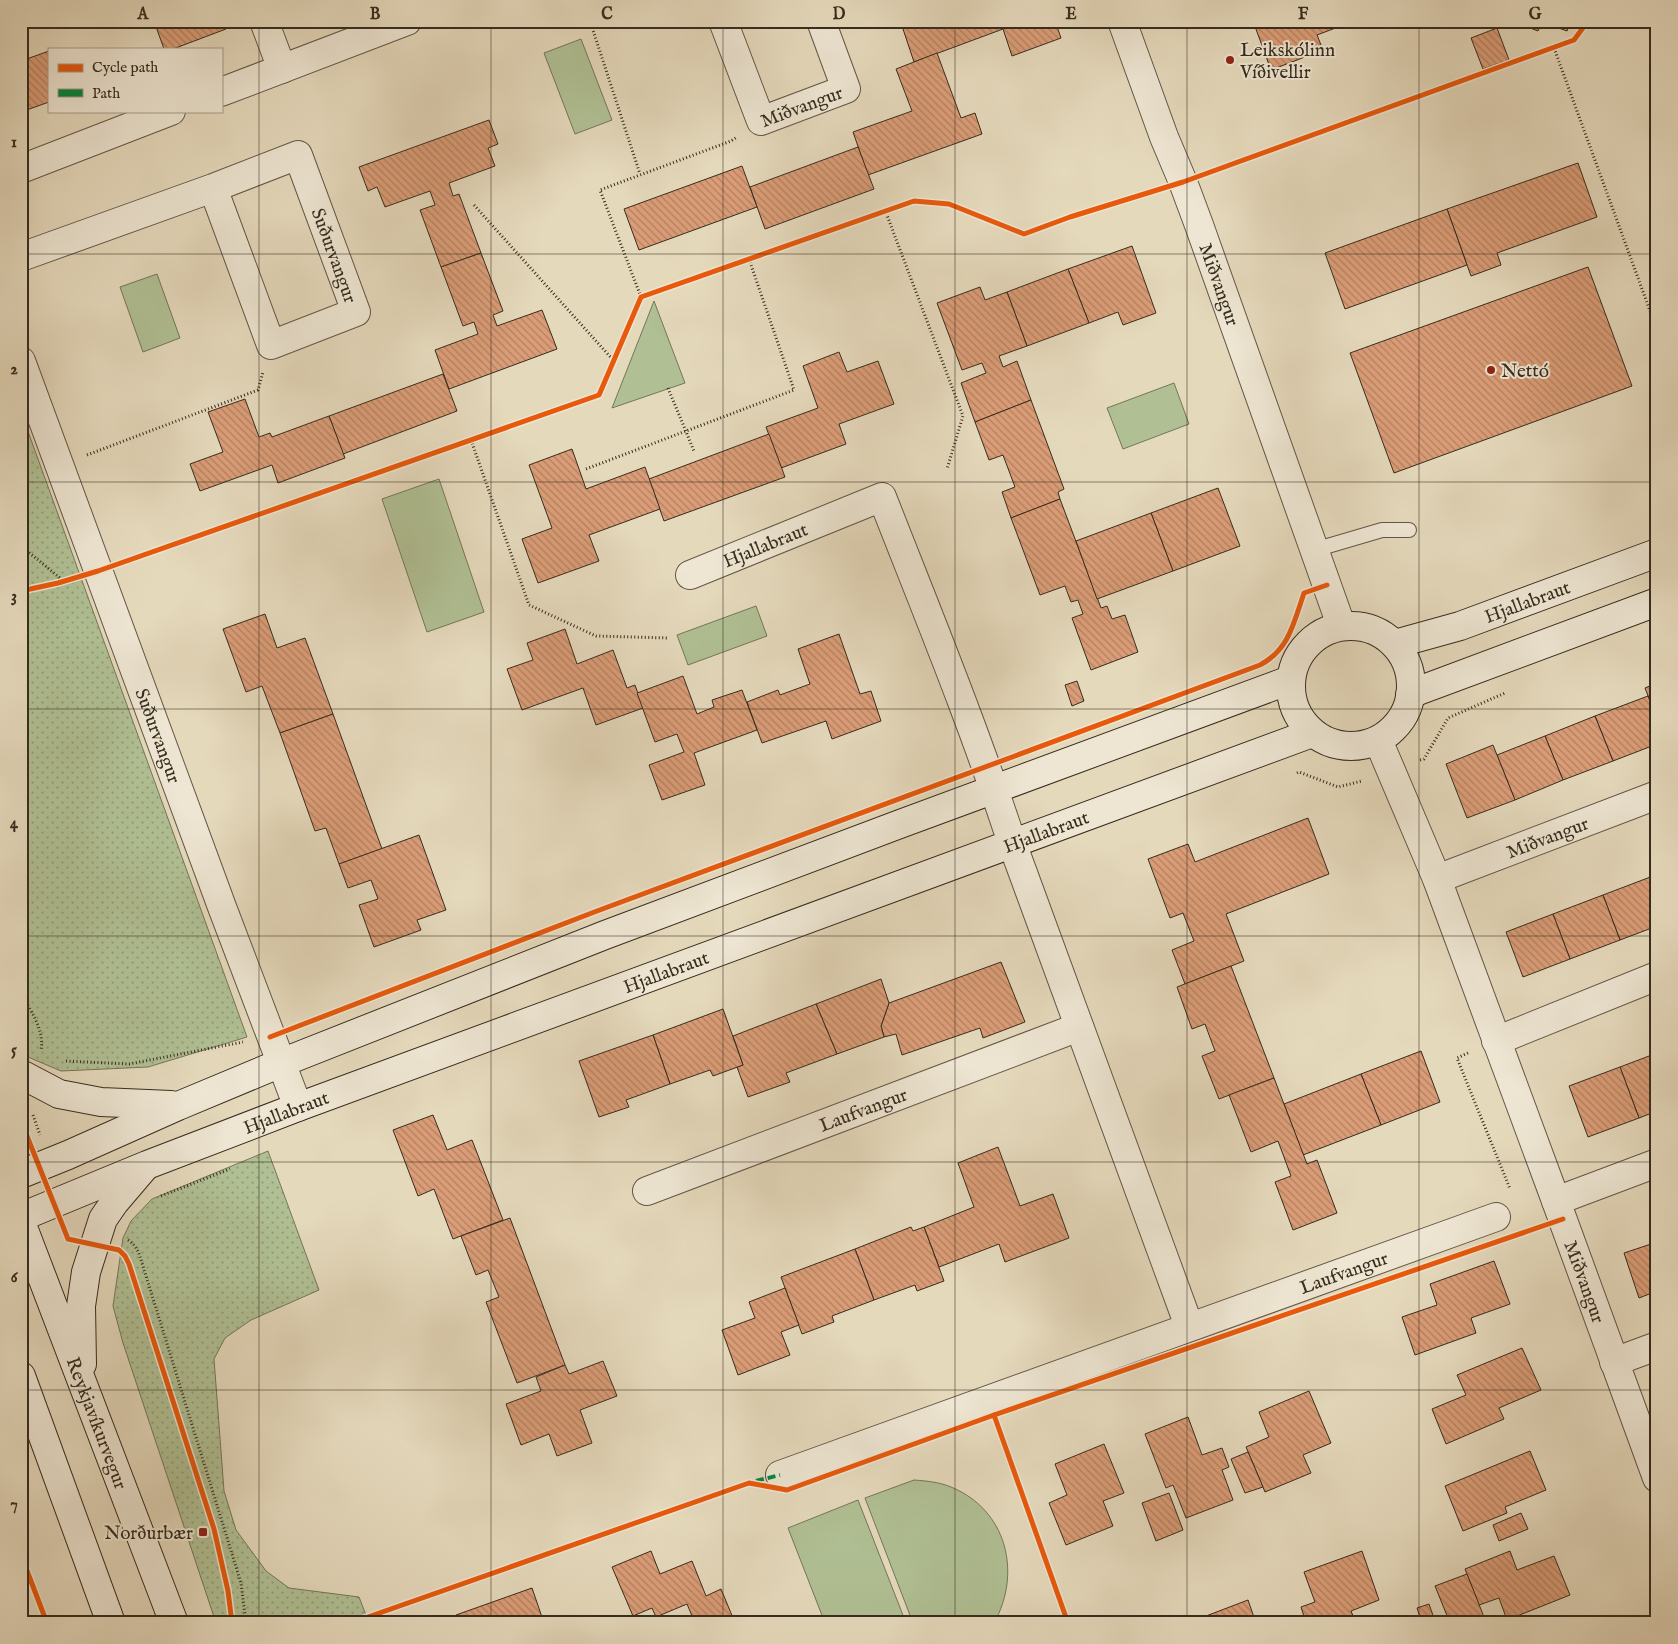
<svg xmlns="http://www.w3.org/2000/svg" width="1678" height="1644" viewBox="0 0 1678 1644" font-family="'IM FELL English',serif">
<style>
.grass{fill:url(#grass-dots);stroke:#747659}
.green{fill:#b0c094;stroke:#747659}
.building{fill:url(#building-back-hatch);stroke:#372c1e}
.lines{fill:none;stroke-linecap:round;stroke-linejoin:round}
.service-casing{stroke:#625746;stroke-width:16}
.minor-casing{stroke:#625746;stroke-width:30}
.secondary-casing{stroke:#372c1e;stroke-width:30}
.path{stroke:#372c1e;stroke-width:3;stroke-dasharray:1 2.5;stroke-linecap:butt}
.service{stroke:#eee6d3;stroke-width:14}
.minor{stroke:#eee6d3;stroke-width:28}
.secondary{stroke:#eee6d3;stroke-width:28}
.quiet{stroke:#00873e;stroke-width:4;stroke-dasharray:8 4;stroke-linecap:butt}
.cycleway-casing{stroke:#eee6d3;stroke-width:8}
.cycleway{stroke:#e8590c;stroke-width:5}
.grid{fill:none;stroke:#372c1e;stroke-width:1;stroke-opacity:0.55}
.poi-dot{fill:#8f2418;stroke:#eee6d3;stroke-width:2}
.labels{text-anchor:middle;stroke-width:4;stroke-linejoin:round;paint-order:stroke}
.poi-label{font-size:19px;fill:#372c1e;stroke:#eee6d3;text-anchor:start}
.street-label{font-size:19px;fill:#372c1e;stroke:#eee6d3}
.neatline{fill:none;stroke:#372c1e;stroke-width:2}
.grid-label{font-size:16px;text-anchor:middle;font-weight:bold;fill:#372c1e}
</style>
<defs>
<pattern id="grass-dots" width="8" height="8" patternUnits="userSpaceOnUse" patternTransform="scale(1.25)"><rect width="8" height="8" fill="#b0c094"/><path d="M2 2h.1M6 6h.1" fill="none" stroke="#909c78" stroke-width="1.8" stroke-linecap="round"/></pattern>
<pattern id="building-back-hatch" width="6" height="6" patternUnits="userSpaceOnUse" patternTransform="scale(1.25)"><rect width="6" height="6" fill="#db9d77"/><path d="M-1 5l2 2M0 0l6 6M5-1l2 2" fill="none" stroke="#b28061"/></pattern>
</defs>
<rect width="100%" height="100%" fill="#e5d9bc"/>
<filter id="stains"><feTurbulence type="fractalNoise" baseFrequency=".004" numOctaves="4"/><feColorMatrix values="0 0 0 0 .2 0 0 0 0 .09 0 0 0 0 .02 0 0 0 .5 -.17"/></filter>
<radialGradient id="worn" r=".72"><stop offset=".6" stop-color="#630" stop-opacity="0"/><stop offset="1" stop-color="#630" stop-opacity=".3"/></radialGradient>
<g class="grass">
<path d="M21 412 247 1037 148 1067 61 1071 28 1057 21 1051Z"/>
<path d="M268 1151 319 1290 251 1320 225 1338 214 1359 224 1491 236 1530 266 1571 289 1588 359 1597 369 1623H216L123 1343 113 1306 123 1238 131 1221 152 1199Z"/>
</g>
<g class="green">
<path d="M581 39 612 120 575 134 544 53Z"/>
<path d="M157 274 180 338 143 352 120 287Z"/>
<path d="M654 301 685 383 612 408Z"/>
<path d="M1174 383 1189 424 1123 449 1107 408Z"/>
<path d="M439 479 484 612 427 632 382 499Z"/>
<path d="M756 606 767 636 688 665 677 635Z"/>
<path d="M914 1480C927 1481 939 1482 951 1487 1007 1510 1022 1573 994 1623H913L865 1498Z"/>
<path d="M858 1500 906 1623H825L788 1528Z"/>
</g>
<g class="building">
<path d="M154 21H223L226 29 173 49H164Z"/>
<path d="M925 21H1055L1061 38 1012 56 1003 29 914 62 903 29Z"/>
<path d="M1253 21H1354L1317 35 1323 50 1271 70Z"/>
<path d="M1512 21H1571L1567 31 1542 22 1538 31Z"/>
<path d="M1497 28 1509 60 1483 69 1471 38Z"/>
<path d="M49 51V102L21 112V61Z"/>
<path d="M937 53 961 118 975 113 982 134 868 175 853 132 912 111 896 69Z"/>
<path d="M489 120 498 144 488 148 495 166 449 183 453 196 459 194 481 253 441 267 420 210 435 205 430 191 385 207 377 187 368 191 359 167Z"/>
<path d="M858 147 874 189 765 229 750 187Z"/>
<path d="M1578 163 1597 217 1497 253 1501 265 1471 276 1447 209Z"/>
<path d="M742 166 757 207 639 250 624 209Z"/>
<path d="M1447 209 1467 265 1345 309 1325 253Z"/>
<path d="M1132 246 1156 313 1123 325 1118 312 1089 323 1068 269Z"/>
<path d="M481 253 503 311 493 315 497 326 542 310 557 349 449 389 435 350 478 334 474 322 463 326 441 267Z"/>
<path d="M1588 267 1632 386 1394 473 1350 353Z"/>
<path d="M1068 269 1089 323 1027 346 1007 292Z"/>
<path d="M980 287 985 300 1007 292 1027 346 999 356 1003 367 1017 361 1031 400 975 422 961 383 986 373 982 363 962 370 937 303Z"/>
<path d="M839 352 847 372 878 361 894 404 839 424 846 444 781 468 766 427 818 408 803 366Z"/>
<path d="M443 374 457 411 343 454 329 416Z"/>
<path d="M245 399 259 437 270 433 272 437 329 416 345 458 278 483 272 465 200 491 190 464 223 452 208 412Z"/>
<path d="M1031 400 1064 489 1058 492 1060 499 1011 518 1002 492 1015 487 1003 455 989 460 975 422Z"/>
<path d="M769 434 785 477 664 521 649 479Z"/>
<path d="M572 449 586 489 645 467 660 509 589 535 599 561 538 583 522 539 552 528 529 465Z"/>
<path d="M1218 488 1240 546 1173 571 1151 513Z"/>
<path d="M1060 499 1101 608 1107 606 1112 619 1125 615 1138 652 1091 670 1072 618 1083 614 1078 600 1071 602 1065 586 1040 595 1011 518Z"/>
<path d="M1151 513 1173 571 1097 599 1076 541Z"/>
<path d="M265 614 277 648 305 638 333 714 280 733 262 686 246 692 223 629Z"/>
<path d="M565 629 577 664 613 650 627 688 635 685 643 708 596 725 583 688 522 710 507 669 533 660 527 643Z"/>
<path d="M839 634 860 694 871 691 881 721 832 739 826 721 762 743 747 702 778 690 780 695 810 684 798 649Z"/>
<path d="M683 676 697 714 714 707 712 700 742 690 757 730 694 753 705 785 662 800 649 765 684 752 677 734 655 742 637 693Z"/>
<path d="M1077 681 1084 701 1072 706 1065 685Z"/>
<path d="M1657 683V719L1645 688Z"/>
<path d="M1648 696 1657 719V744L1613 761 1595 716Z"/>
<path d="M333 714 382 849 339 864 326 828 315 831 280 733Z"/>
<path d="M1595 716 1613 761 1563 780 1545 736Z"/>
<path d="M1545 736 1563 780 1515 800 1497 755Z"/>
<path d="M1493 745 1515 800 1467 818 1446 764Z"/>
<path d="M1308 818 1329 874 1226 914 1244 961 1185 984 1172 950 1194 941 1183 913 1170 918 1148 859 1188 844 1195 862Z"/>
<path d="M419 835 446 910 417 920 421 930 374 947 359 905 378 899 371 880 348 888 339 864Z"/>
<path d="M1653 876 1657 886V926L1620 940 1603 895Z"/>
<path d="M1603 895 1620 940 1570 959 1553 914Z"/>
<path d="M1553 914 1570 959 1523 977 1506 932Z"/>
<path d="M1001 962 1025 1022 983 1038 980 1028 902 1055 896 1034 884 1037 881 1026 889 1003Z"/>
<path d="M1231 966 1274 1078 1219 1099 1202 1056 1215 1051 1205 1024 1192 1029 1177 987Z"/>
<path d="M881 979 889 1003 881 1026 884 1037 837 1054 816 1004Z"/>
<path d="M816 1004 837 1054 786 1073 790 1082 748 1097 737 1067 743 1065 733 1036Z"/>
<path d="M723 1009 743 1065 713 1076 710 1070 670 1084 653 1035Z"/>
<path d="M653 1035 670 1084 626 1100 629 1107 599 1117 579 1061Z"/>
<path d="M1421 1051 1440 1102 1381 1125 1361 1074Z"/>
<path d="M1657 1053V1111L1639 1118 1620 1067Z"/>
<path d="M1620 1067 1639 1118 1588 1137 1569 1086Z"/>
<path d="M1361 1074 1381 1125 1303 1155 1284 1104Z"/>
<path d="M1274 1078 1307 1164 1317 1160 1337 1213 1293 1230 1275 1182 1291 1176 1278 1141 1251 1152 1229 1095Z"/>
<path d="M433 1115 447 1150 472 1140 503 1220 453 1239 434 1189 418 1196 393 1130Z"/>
<path d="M998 1147 1020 1206 1053 1194 1069 1238 1005 1262 999 1244 939 1267 924 1227 974 1207 958 1163Z"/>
<path d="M510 1218 565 1365 517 1383 486 1302 499 1297 488 1270 476 1275 461 1236Z"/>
<path d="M911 1227 913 1231 924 1227 944 1281 917 1291 915 1285 874 1300 855 1249Z"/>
<path d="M1657 1242V1291L1639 1298 1624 1253Z"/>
<path d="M855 1249 874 1300 832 1316 834 1322 802 1334 781 1277Z"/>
<path d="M1494 1261 1510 1304 1471 1318 1476 1333 1415 1355 1402 1317 1437 1305 1430 1284Z"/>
<path d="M785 1288 799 1325 781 1332 790 1355 738 1375 722 1330 755 1318 749 1302Z"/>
<path d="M1522 1348 1541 1390 1499 1408 1504 1419 1446 1444 1432 1409 1466 1395 1457 1375Z"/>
<path d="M603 1361 617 1396 580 1410 592 1443 557 1456 549 1434 521 1445 506 1404 541 1391 536 1377 565 1365 569 1374Z"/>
<path d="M1309 1391 1331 1443 1303 1455 1311 1473 1265 1492 1246 1447 1269 1437 1259 1412Z"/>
<path d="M1188 1417 1202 1455 1222 1448 1229 1467 1222 1470 1233 1500 1186 1518 1173 1485 1166 1488 1145 1434Z"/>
<path d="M1104 1444 1124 1493 1103 1501 1113 1526 1066 1545 1049 1503 1067 1495 1055 1464Z"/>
<path d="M1530 1451 1546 1490 1505 1507 1507 1513 1463 1531 1445 1486Z"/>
<path d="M1248 1452 1263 1487 1245 1493 1231 1459Z"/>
<path d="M1169 1493 1183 1530 1156 1541 1142 1503Z"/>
<path d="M1521 1513 1528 1529 1499 1541 1493 1525Z"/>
<path d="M651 1551 660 1574 692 1561 706 1596 721 1589 733 1618 722 1623H695L687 1604 656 1617 652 1608 633 1616 612 1567Z"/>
<path d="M1362 1551 1379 1600 1351 1611 1356 1623H1306L1301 1607 1315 1602 1304 1572Z"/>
<path d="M1510 1551 1517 1570 1554 1556 1570 1595 1507 1620 1499 1598 1479 1605 1465 1569Z"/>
<path d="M1467 1574 1484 1617 1469 1623H1450L1435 1586Z"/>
<path d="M532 1588 544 1623H459L456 1615Z"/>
<path d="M1248 1600 1256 1623H1209L1206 1616Z"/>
<path d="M1429 1604 1435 1621 1422 1623 1417 1608Z"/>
</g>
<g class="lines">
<defs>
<path id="service" d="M1314 550 1382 530H1409"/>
<g id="minor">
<path d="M264 21 282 69"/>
<path id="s1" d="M723 21 761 121 846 89 821 21"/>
<path id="s2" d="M1122 21 1164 137 1183 182 1199 225 1341 625"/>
<path d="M221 92 407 21"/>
<path d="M21 169 171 111"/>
<path id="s3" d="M21 257 213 188 298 155 356 312 271 345 213 188"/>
<path id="s4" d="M21 361 222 907 298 1107"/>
<path id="s5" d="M690 575 882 497C927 612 974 726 1012 843L1189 1326"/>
<path id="s6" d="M1378 740 1437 879 1556 1201 1657 1478"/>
<path id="s7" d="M1437 879 1657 795"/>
<path d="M1496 1041 1657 976"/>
<path id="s8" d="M647 1191 1079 1027"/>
<path d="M1556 1201 1657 1163"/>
<path d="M1614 1362 1657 1346"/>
<path id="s9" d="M780 1475 1496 1217"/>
</g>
<g id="secondary">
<circle cx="1351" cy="686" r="60"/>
<path id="s10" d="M1395 644 1460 626 1657 553"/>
<path d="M1410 695 1418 691 1657 602"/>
<path d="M21 1074 59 1094 101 1102 171 1105"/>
<path d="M21 1174 68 1155 178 1106 281 1063 605 935 900 824 1290 680"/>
<path id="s11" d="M21 1217 147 1165 298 1107 1312 733"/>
<path id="s12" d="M21 1222 174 1623"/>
<path d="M82 1364 81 1306 86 1272 103 1219 114 1203 143 1169"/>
<path d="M21 1376 111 1623"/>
</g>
</defs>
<use href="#service" class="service-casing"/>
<use href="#minor" class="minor-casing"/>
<use href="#secondary" class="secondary-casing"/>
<g class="path">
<path d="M590 21 640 174"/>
<path d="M1554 48 1657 330"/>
<path d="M474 205 614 361"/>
<path d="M885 210 963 416 947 469"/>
<path d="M641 297 600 190 731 141 737 137"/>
<path d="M668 388 694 451"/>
<path d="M471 440 529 605 596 636 668 638"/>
<path d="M87 455 258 390 263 372"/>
<path d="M586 469 794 390 749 259"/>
<path d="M21 546 65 582"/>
<path d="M1420 760 1424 759 1448 718 1505 693"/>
<path d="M1297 773 1299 772 1338 787 1362 781"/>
<path d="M21 993C30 1010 45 1030 41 1050"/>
<path d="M1468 1053 1457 1058 1510 1189"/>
<path d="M66 1061 129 1064 243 1042"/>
<path d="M33 1115 40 1135"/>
<path d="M161 1196 230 1169"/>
<path d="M128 1240C137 1246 139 1253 142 1263L241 1583 246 1623"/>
</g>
<use href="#service" class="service"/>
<use href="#minor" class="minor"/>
<use href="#secondary" class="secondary"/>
<path class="quiet" d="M756 1481 780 1475"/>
<defs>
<g id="cycleway">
<path d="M21 591 58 583 98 571 599 395 641 297 914 201 949 204 1024 234 1070 217 1183 182 1574 40 1588 21"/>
<path d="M270 1037 597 911 1260 665C1289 650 1294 622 1304 593L1327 585"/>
<path d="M21 1121 68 1239 119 1250 125 1256 129 1264 214 1529 228 1591 232 1623"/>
<path d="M994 1415 1563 1219"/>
<path d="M21 1555 47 1623"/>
<path d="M351 1623 749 1483 787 1490 994 1415 1068 1623"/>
</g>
</defs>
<use href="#cycleway" class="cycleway-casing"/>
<use href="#cycleway" class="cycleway"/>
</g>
<path class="grid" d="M259 21V1623M491 21V1623M723 21V1623M955 21V1623M1187 21V1623M1419 21V1623M21 254H1657M21 482H1657M21 709H1657M21 936H1657M21 1162H1657M21 1390H1657"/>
<g class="poi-dot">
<circle cx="1230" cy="60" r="5"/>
<circle cx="1491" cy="370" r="5"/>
<rect x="198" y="1527" width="10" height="10" rx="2.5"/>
</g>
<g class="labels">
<g class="poi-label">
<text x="1240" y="56">Leikskólinn<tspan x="1240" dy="22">Víðivellir</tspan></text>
<text x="1501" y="377">Nettó</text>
<text x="193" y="1539" text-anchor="end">Norðurbær</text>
</g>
<g class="street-label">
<text dy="7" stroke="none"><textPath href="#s1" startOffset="150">Miðvangur</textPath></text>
<text dy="7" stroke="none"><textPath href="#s3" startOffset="402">Suðurvangur</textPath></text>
<text dy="7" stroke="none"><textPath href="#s2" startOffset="281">Miðvangur</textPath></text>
<text dy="7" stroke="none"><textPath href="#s5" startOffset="81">Hjallabraut</textPath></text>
<text dy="7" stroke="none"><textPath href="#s10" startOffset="139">Hjallabraut</textPath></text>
<text dy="7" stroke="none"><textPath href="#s4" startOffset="399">Suðurvangur</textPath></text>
<text dy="7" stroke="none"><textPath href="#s11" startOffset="1095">Hjallabraut</textPath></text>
<text dy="7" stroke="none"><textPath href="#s7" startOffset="118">Miðvangur</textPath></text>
<text dy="7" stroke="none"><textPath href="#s11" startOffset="690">Hjallabraut</textPath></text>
<text dy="7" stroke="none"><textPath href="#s8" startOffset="231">Laufvangur</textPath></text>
<text dy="7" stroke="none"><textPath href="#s11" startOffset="285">Hjallabraut</textPath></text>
<text dy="7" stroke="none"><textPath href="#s9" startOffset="599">Laufvangur</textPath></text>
<text dy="7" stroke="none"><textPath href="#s6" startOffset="580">Miðvangur</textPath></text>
<text dy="7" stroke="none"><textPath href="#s12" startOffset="215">Reykjavíkurvegur</textPath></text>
</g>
</g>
<rect width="1678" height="1644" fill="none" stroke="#e5d9bc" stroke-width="55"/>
<rect x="48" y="48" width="175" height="65" fill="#eee6d3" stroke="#a59c8b"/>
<rect x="58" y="64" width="25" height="8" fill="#e8590c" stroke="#a59c8b"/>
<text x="92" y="72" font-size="15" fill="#372c1e">Cycle path</text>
<rect x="58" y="89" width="25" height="8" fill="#00873e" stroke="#a59c8b"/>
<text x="92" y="98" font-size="15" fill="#372c1e">Path</text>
<rect x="28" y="28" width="1622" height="1588" class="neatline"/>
<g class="grid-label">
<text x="143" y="19">A</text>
<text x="375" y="19">B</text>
<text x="607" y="19">C</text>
<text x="839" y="19">D</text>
<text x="1071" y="19">E</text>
<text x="1303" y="19">F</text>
<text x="1535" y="19">G</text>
<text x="14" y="147">1</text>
<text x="14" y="374">2</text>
<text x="14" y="601">3</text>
<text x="14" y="828">4</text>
<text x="14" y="1055">5</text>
<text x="14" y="1282">6</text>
<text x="14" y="1509">7</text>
</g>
<rect width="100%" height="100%" filter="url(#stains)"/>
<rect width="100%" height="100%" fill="url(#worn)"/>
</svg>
